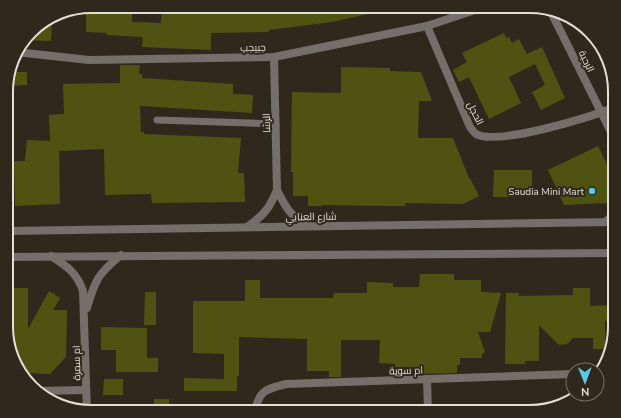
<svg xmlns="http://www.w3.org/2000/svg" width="621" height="418" viewBox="0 0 621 418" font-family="'Nunito Sans',Cairo,sans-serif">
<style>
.building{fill:#4f5312}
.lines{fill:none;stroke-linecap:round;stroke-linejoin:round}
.service{stroke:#746f6a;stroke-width:7}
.minor{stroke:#746f6a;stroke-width:8}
.tertiary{stroke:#746f6a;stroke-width:8}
.poi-dot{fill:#59c8e4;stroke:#2f291d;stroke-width:1.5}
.labels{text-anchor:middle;stroke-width:4;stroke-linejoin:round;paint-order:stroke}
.street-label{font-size:10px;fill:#e3e0d8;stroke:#2f291d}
.poi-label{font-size:10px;fill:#e3e0d8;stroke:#2f291d;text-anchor:end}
.rim{fill:none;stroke:#e3e0d8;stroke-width:2}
</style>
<rect width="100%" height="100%" fill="#2f291d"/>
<g class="building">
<path d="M372 8 373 13 332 22 269 30V32L211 33V50L142 47 143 37 107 35V33L86 32V10H132V22L161 23 162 10Z"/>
<path d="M52 18 51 41 25 40 35 27Z"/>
<path d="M504 33 506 38 509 37 512 43 519 39 527 54 542 47 565 98 541 110 532 92 545 85 535 64 509 77 521 103 489 119 469 77 459 82 453 70 467 62 462 53Z"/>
<path d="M120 65H140L139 74H142V78L233 84V94L253 95 252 113 140 106 141 132H144V134L241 138 238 173H244L245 202 152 203 151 194 105 195 104 149 59 151 60 204 15 206 14 161H25L27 140 50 141 49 115 64 114 63 84 120 83Z"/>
<path d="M341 67 390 68V71L421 72 432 101H419L418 138H453L469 178H470L479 196 463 204 405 203V206H388L322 205V206H308V196H293V172H291L292 92 341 93Z"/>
<path d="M9 72H27V85L7 86V80Z"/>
<path d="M598 146 615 181V196L608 203 564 205 548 170Z"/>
<path d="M494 170H532V197H493Z"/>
<path d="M420 274H454V280H481V292L501 293 490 332H478L485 352 482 354V358H460V365H457V373L418 374 417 367H395V364L379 363 380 340H341V377H329V371H307V339L239 337V376H237V391H184V378L224 379V354L193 353V301H245V280H260V298H333L334 293H367V282L393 283V287H419Z"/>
<path d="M11 288H28V329L49 291 60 298 53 310H67L66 357 50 374 29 373V372H20L18 370 8 342 9 302H10Z"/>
<path d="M573 288H590V306L615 305V321H605V349H593V338H573L567 344 559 345 539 325V361H525V364H505L506 293H519V296L573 295Z"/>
<path d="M145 292H156V325H144Z"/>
<path d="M101 327 147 328V358H158V372H116V350H101Z"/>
<path d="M104 379H123V395H103Z"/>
<rect x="154" y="399" width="15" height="12"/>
</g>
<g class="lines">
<path class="service" d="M157 120 276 124"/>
<g class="minor">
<path d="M551 12 615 140"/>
<path d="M427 26 470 127C472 129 474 133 476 134 496 146 593 117 615 107"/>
<path d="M16 52 89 60 274 57 427 26 484 7"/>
<path d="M277 190C285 206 291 218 309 226"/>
<path d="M605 222 615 214"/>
<path d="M247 227C263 216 270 208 277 190L274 57"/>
<path d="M51 256C67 266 77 273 83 291L87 412"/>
<path d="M87 308C95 280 98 274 121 255"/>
<path d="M427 379 428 412"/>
<path d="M36 391 86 390"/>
<path d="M255 412C259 390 266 389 286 384L573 374"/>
</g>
<g class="tertiary">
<path d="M7 231 615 222"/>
<path d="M7 257 615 253"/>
</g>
</g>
<circle class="poi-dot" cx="592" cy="191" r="4"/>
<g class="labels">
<g class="street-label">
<text transform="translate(253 47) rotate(-1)" y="4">جبيجب</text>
<text transform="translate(587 61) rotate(64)" y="4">الرحبة</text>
<text transform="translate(476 113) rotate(64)" y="4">الحجل</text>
<text transform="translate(266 123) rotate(-91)" y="4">الرشا</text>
<text transform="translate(311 216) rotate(-1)" y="4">شارع العنابي</text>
<text transform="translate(76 363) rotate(-91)" y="4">ام سمرة</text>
<text transform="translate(406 370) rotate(-2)" y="4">ام سوية</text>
</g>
<g class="poi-label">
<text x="584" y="195">Saudia Mini Mart</text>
</g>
</g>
<path d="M0 0H621V418H0ZM91 13H530A78 78 0 0 1 608 91V327A78 78 0 0 1 530 405H91A78 78 0 0 1 13 327V91A78 78 0 0 1 91 13Z" fill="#2f291d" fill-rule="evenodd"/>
<path class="rim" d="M91 13H530A78 78 0 0 1 608 91V327A78 78 0 0 1 530 405H91A78 78 0 0 1 13 327V91A78 78 0 0 1 91 13Z"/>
<g transform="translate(585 382) rotate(179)"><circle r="19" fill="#2f291d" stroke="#777268"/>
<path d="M0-3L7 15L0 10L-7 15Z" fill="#59c8e4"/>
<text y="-6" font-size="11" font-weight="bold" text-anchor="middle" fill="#e3e0d8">N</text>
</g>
</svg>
